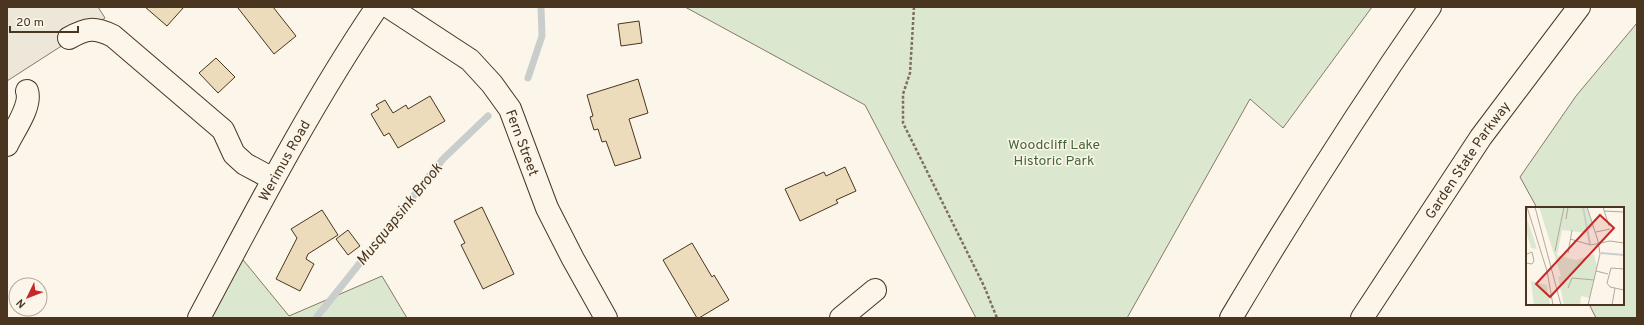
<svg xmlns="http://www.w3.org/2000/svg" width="1644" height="325" viewBox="0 0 1644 325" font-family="Overpass,sans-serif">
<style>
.green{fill:#dce7d0;stroke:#887966}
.parking{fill:#ede7d9;stroke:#887966}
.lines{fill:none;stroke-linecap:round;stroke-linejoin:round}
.stream{stroke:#c9cecd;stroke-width:7}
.building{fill:#ecdcbc;stroke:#4a3520}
.minor-casing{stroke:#4a3520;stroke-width:24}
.major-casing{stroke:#4a3520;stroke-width:24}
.highway-casing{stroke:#4a3520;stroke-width:24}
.path{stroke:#7f6f5c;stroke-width:2.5;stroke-dasharray:3 2;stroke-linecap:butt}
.minor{stroke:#fbf6e9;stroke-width:22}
.major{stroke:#fbf6e9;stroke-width:22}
.highway{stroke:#fbf6e9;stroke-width:22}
.labels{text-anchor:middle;stroke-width:3;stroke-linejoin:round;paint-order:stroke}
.street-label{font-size:14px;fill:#4a3520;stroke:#fbf6e9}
.park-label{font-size:14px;fill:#436837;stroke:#fbf6e9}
.water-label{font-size:15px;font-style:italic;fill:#4a3520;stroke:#fbf6e9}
.inset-river{fill:none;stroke:#c9cecd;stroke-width:2}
.inset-road{fill:none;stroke:#b4a999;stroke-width:1}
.view{fill:#c62828;fill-opacity:0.15;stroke:#c62828;stroke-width:2}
.inset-edge{fill:none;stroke:#4a3520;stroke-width:2}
</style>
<rect width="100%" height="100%" fill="#fbf6e9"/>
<g class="green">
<path d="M685 7H1372L1283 128 1250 99 1127 318H976L865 105Z"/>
<path d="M1637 23V318H1596L1589 304H1623V208H1537L1520 177 1576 96Z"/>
<path d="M235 250 289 316 382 276 407 318H199Z"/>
</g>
<path class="parking" d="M7 7H98L105 18 7 81Z"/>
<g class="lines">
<g class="stream">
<path d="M528 78 542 36 541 7"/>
<path d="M316 318 443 159 488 116"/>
</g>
</g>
<g class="building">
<path d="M145 7H184L167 26Z"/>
<path d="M239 7H273L296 36 274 54 238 8Z"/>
<path d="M639 21 642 43 621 46 618 24Z"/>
<path d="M216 58 235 77 218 93 199 73Z"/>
<path d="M638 79 648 113 629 119 641 158 615 166 606 141 602 142 598 129 594 130 590 117 593 116 587 95Z"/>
<path d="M430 96 445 121 398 148 389 133 384 136 371 114 379 109 376 105 385 100 393 113 406 105 408 109Z"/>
<path d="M845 167 856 191 836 200 838 203 800 221 785 189 824 172 826 176Z"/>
<path d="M482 207 514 274 483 289 461 245 465 243 454 221Z"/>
<path d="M322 210 338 235 308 254 306 259 314 264 300 291 276 279 297 238 291 229Z"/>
<path d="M348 230 360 246 348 255 336 239Z"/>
<path d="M692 243 712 277 714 275 729 300 699 318H697L663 260Z"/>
</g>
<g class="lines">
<defs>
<g id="minor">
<path id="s1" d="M389 7 470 60 492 84 510 109 547 208 573 259 606 318"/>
<path d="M69 38C87 28 94 27 113 36L223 130 234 154 245 164 273 179"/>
<path d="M7 145C14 130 32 106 27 91"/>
<path d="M841 318 875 290"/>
</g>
<g id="major">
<path id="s2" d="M199 318C255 213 310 106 377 7"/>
</g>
<g id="highway">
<path d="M1231 318C1294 212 1360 108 1430 7"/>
<path id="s3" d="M1362 318 1481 137 1579 7"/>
</g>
</defs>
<use href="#minor" class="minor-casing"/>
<use href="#major" class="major-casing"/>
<use href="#highway" class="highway-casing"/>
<path class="path" d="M914 7 910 73 903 94V123L984 286 997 318"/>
<use href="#minor" class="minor"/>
<use href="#major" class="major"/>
<use href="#highway" class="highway"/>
</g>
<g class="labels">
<g class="street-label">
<text dy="5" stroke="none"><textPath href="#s1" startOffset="196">Fern Street</textPath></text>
<text dy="5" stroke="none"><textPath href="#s2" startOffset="179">Werimus Road</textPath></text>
<text dy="5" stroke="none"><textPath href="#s3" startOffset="190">Garden State Parkway</textPath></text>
</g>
<g class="park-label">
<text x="1054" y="149">Woodcliff Lake<tspan x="1054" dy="16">Historic Park</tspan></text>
</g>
<g class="water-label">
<text transform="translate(399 214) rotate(-51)" y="5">Musquapsink Brook</text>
</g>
</g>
<g transform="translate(1526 207)">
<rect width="98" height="98" fill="#fbf6e9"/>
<path d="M13 0H61L68 21H63L61 26 36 23 31 48 50 53 68 47 71 60 64 91 55 89 54 98H38L32 70 35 69ZM0 10 5 23 11 42 5 41 0 24ZM5 74 21 78 24 98H8Z" fill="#dce7d0"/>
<path class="inset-river" d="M57 0 64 37M75 46 98 48"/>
<path class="inset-road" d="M1 0 21 64 27 98M9 0 35 98M61 0 72 34 74 47 62 98M77 0 83 19M78 4 98 5M40 12 42 0M70 25 84 22M44 32 65 38 84 34 98 36M29 44 38 0M42 46 46 23M0 56 6 57 8 54 6 45 1 47M98 62 85 61 81 76 84 80 98 83M70 64 82 67M42 81 46 71 68 73M86 98 89 81"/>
<path class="view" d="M74 8 88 21 24 90 10 77Z"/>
<rect width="98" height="98" class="inset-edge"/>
</g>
<rect width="1644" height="325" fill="none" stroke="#4a3520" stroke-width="16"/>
<g transform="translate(28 297) rotate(227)"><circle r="19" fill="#fbf6e9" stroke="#b4a999"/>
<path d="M0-3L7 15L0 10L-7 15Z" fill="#c62828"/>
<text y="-6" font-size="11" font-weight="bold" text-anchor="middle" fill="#4a3520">N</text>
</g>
<path d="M10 26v6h68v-6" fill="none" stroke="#4a3520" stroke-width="2"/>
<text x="16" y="26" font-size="12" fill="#4a3520" stroke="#fbf6e9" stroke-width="3" paint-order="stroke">20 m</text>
</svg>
